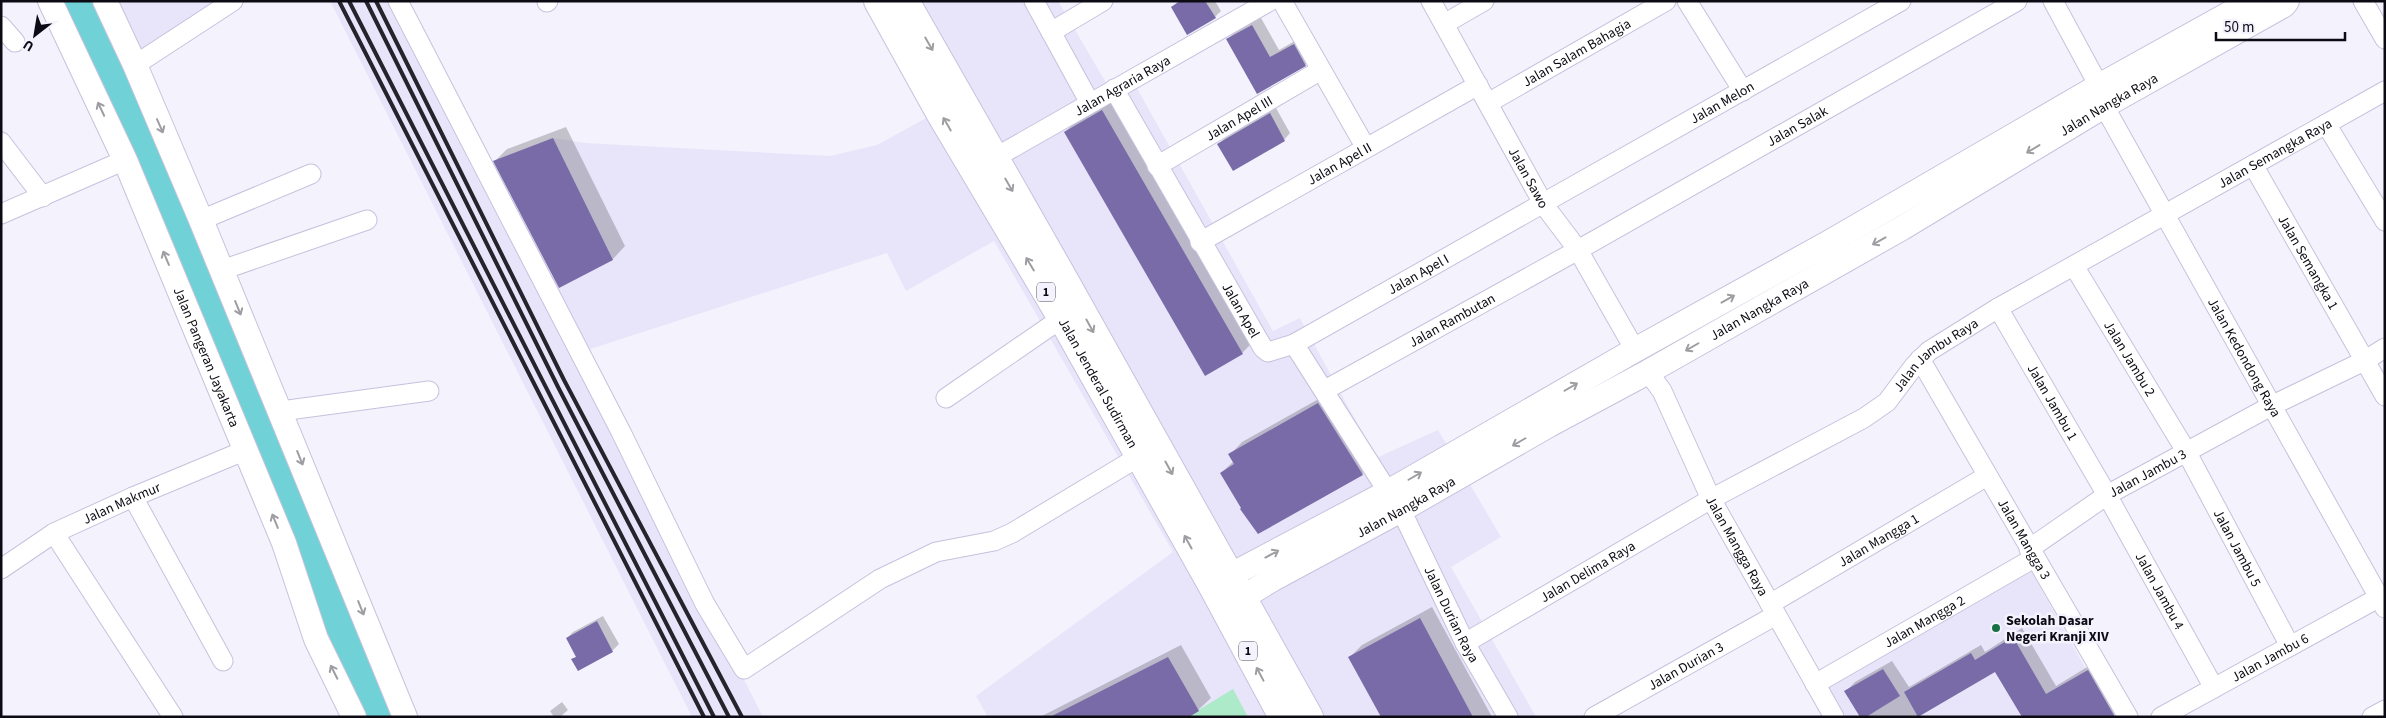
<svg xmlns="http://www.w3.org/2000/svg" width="2386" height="718" viewBox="0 0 2386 718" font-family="'Source Sans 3',sans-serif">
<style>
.built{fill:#e8e5fa}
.green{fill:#adeac9}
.water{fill:#70d2d6}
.shadow{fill:#0003}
.building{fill:#786ba7}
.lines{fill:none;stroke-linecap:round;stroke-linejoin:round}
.minor-casing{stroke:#c6c2dd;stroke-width:21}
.tertiary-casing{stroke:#c6c2dd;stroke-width:26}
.trunk-casing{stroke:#c6c2dd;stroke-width:30}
.minor{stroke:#fff;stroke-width:19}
.tertiary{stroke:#fff;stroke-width:24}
.trunk{stroke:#fff;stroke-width:28}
.rail{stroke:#25242c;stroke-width:4}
.oneway{stroke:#9e9da1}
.poi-dot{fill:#197044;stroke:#f4f2fd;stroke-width:2}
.labels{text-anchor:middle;stroke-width:5;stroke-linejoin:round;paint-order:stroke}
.shield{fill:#f4f2fd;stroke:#525059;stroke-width:1}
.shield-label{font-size:12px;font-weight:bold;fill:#0c0b13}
.street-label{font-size:14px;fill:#0c0b13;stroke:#f4f2fd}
.poi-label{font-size:14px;font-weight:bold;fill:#0c0b13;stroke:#f4f2fd;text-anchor:start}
</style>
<rect width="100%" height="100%" fill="#f4f2fd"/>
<g class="built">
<path d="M105 1H233L135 65Z"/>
<path d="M330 1H397L482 165 553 138 585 143 830 156 877 145 939 111 878 1H1058L1108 86 1130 76 1273 331 1300 318 1376 458 1438 430 1501 537 1451 567 1536 717H988L976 696 1173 552 994 241 906 291 887 253 578 353 763 717H692Z"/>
<path d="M2031 571 2113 717H1846L1827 685Z"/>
</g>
<path class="green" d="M1233 689 1248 717H1187Z"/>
<path class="water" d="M51 1H105L405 717H354Z"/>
<g class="shadow">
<path d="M1179 1H1215L1221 11 1215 17 1173 7Z"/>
<path d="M1261 18 1279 50 1302 37 1314 56 1305 65 1258 93 1228 39 1236 31Z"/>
<path d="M1114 98 1255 340 1242 353 1065 132 1078 119Z"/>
<path d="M1276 108 1290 133 1284 140 1219 144 1225 138Z"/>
<path d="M566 127 625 246 613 259 560 286 495 161 507 149Z"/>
<path d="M1331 392 1374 461 1362 474 1243 508 1221 473 1234 461 1230 455 1242 442Z"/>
<path d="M1432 607 1492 717H1382L1350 657 1362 645Z"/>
<path d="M603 616 619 644 612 651 579 669 573 660 577 656 567 638 573 632Z"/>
<path d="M2022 628 2056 686 2097 661 2123 706 2114 715 2023 717 1996 670 1916 717H1862L1846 691 1855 682 1892 661 1909 687 1981 645 1985 652Z"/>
<path d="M1181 645 1211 698 1198 710 1138 717H1040Z"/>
<path d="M562 702 568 710 560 717H554L550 711Z"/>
</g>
<g class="building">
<path d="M1180 1H1205L1216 18 1187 35 1171 7Z"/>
<path d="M1252 25 1270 57 1294 44 1306 66 1257 94 1226 39Z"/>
<path d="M1102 110 1243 354 1205 376 1064 132Z"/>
<path d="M1270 113 1285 141 1233 171 1217 144Z"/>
<path d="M553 138 613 260 559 288 493 161Z"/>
<path d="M1318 403 1363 475 1258 534 1240 509 1241 508 1220 473 1234 464 1228 454Z"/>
<path d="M1420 618 1473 717H1381L1348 657Z"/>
<path d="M597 621 613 652 578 671 571 659 576 657 566 638Z"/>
<path d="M2013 637 2046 694 2088 670 2115 717H2022L1995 672 1918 717 1904 692 1971 653 1975 660Z"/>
<path d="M1168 657 1199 711 1189 717H1050Z"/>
<path d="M1883 669 1900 696 1866 717H1860L1844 691Z"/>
</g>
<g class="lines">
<defs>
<g id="minor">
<path d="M398 1 621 432 705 604 744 669 880 579 936 552 994 541 1012 533 1140 456"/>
<path d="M1034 1 1090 103"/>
<path d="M1282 1 1366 148"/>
<path id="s1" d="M1431 1 1544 205 1578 250 1635 350"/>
<path d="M1687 1 1743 91"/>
<path d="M2053 1 2099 86"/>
<path d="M2363 1 2385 39"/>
<path d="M547 2 548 1"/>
<path d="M1444 24 1484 1"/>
<path d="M1 26 15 42"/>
<path d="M1051 32 1103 1"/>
<path d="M135 65 233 1"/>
<path id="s2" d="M1114 89 1263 348 1268 352 1294 344 1901 1"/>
<path id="s3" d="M1488 103 1666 1"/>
<path id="s4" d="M2104 106 2385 608"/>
<path d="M2326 124 2385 221"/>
<path d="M1 142 43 197"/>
<path id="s5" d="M984 164 1270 1"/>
<path id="s6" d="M2253 165 2385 396"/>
<path id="s7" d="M1157 166 1321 70"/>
<path d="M1 214 125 160"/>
<path d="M201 220 311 174"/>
<path id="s8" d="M1200 242 1478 85"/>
<path id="s9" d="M2074 266 2186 451 2290 646"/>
<path d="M222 270 367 220"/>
<path id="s10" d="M1998 308 2107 495 2214 688"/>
<path d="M1294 344 1388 492"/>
<path id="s11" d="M1920 359 2128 717"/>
<path id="s12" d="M1648 372 1662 391 1711 499 1834 717"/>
<path id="s13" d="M1325 390 1578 250 2017 1"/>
<path d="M946 398 1062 318"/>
<path d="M281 411 429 391"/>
<path d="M133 497 223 661"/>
<path id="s14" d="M1401 510 1465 643 1508 717"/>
<path d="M54 533 173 717"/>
<path id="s15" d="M2029 549 2107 495 2271 406 2364 361 2385 348"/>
<path id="s16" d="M1 569 54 533 133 497 246 450"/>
<path id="s17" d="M1770 604 1987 476"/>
<path id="s18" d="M1465 643 1711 499 1864 418 1887 402 1914 366 1929 351 1998 308 2385 91"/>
<path id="s19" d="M1815 684 2034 558"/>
<path id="s20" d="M1594 717 1776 615"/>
<path id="s21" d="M2161 717 2378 598"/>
<path d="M2372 717 2385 710"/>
</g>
<g id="tertiary">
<path id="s22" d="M50 1 125 160 284 543 316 639 354 717"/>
<path d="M105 1 135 65 201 220 405 717"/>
<path d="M1214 584 1388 492 1635 350 1828 243 2099 86 2252 1"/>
<path id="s23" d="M1227 607 1273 579 1401 510 1549 425 1648 372 1902 228 2104 106 2284 5 2287 1"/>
</g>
<g id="trunk">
<path id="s24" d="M878 1 939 111 1062 318 1212 585 1283 717"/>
<path d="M905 1 1059 271 1309 717"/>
</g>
</defs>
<use href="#minor" class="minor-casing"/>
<use href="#tertiary" class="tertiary-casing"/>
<use href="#trunk" class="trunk-casing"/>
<use href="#minor" class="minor"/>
<use href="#tertiary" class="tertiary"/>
<use href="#trunk" class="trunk"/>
<g class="rail">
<path d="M339 1 704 717"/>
<path d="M349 1 714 717"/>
<path d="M366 1 558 387 729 717"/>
<path d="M376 1 564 380 742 717"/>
</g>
</g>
<defs><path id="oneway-shaft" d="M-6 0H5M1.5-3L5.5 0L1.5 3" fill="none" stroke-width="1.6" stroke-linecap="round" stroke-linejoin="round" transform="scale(1.25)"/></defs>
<g class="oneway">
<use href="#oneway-shaft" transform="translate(929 44) rotate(60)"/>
<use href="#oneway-shaft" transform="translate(101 109) rotate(-115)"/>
<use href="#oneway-shaft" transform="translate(947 124) rotate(-120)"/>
<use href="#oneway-shaft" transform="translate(160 126) rotate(66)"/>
<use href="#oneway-shaft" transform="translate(2033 149) rotate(149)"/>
<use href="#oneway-shaft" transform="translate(1009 185) rotate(60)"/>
<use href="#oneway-shaft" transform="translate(1879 241) rotate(151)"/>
<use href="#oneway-shaft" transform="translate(166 258) rotate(-113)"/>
<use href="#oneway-shaft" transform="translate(1030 264) rotate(-121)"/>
<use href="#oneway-shaft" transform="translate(1728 299) rotate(-29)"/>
<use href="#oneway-shaft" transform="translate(238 308) rotate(68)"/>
<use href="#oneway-shaft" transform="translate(1090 326) rotate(61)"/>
<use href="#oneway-shaft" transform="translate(1692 347) rotate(150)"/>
<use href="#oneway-shaft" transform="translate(1571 387) rotate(-30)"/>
<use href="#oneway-shaft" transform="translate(1519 442) rotate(150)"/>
<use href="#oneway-shaft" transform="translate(300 458) rotate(68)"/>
<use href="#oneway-shaft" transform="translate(1169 468) rotate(61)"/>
<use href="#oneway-shaft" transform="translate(1415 476) rotate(-30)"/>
<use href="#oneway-shaft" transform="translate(275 521) rotate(-112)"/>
<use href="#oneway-shaft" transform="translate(1188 542) rotate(-119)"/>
<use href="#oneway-shaft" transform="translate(1272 554) rotate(-28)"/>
<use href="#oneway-shaft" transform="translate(361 608) rotate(68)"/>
<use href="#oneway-shaft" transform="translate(334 672) rotate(-117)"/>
<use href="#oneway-shaft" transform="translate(1260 674) rotate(-118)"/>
</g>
<circle class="poi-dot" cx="1996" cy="628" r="5"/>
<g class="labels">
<g class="shield">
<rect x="1037" y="282.5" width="18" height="19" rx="4"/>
<rect x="1239" y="641.5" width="18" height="19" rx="4"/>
</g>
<g class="shield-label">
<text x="1046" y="296">1</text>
<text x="1248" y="655">1</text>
</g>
<g class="street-label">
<text dy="5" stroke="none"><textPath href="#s3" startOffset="102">Jalan Salam Bahagia</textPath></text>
<text dy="5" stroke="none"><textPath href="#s5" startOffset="159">Jalan Agraria Raya</textPath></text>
<text dy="5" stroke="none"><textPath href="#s2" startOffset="824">Jalan Melon</textPath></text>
<text dy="5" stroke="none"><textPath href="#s23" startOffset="1015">Jalan Nangka Raya</textPath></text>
<text dy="5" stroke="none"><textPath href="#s7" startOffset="95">Jalan Apel III</textPath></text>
<text dy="5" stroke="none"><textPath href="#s13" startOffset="541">Jalan Salak</textPath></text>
<text dy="5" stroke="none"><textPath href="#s18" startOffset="951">Jalan Semangka Raya</textPath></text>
<text dy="5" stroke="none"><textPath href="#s8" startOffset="160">Jalan Apel II</textPath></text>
<text dy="5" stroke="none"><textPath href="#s1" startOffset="202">Jalan Sawo</textPath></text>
<text dy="5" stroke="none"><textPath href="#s6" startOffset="112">Jalan Semangka 1</textPath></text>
<text dy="5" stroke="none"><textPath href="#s2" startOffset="475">Jalan Apel I</textPath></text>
<text dy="5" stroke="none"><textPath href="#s23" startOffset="610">Jalan Nangka Raya</textPath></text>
<text dy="5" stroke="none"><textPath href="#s2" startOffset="255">Jalan Apel</textPath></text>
<text dy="5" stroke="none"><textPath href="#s13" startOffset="145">Jalan Rambutan</textPath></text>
<text dy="5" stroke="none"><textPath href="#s18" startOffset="555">Jalan Jambu Raya</textPath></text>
<text dy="5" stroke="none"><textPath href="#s22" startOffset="389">Jalan Pangeran Jayakarta</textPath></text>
<text dy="5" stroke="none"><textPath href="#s4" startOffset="288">Jalan Kedondong Raya</textPath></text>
<text dy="5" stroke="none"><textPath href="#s9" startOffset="108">Jalan Jambu 2</textPath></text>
<text dy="5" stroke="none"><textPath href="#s24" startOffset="441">Jalan Jenderal Sudirman</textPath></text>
<text dy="5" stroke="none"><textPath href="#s10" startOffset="109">Jalan Jambu 1</textPath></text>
<text dy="5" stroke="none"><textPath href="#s15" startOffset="141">Jalan Jambu 3</textPath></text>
<text dy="5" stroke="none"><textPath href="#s16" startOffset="138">Jalan Makmur</textPath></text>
<text dy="5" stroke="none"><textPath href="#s23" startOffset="205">Jalan Nangka Raya</textPath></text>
<text dy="5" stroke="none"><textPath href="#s11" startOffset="208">Jalan Mangga 3</textPath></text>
<text dy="5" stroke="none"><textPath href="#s17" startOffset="126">Jalan Mangga 1</textPath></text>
<text dy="5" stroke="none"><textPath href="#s12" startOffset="196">Jalan Mangga Raya</textPath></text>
<text dy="5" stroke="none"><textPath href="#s9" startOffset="326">Jalan Jambu 5</textPath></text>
<text dy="5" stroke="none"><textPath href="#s18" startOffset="142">Jalan Delima Raya</textPath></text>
<text dy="5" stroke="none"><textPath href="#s10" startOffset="326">Jalan Jambu 4</textPath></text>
<text dy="5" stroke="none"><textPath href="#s14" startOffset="116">Jalan Durian Raya</textPath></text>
<text dy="5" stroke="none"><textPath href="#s19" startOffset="126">Jalan Mangga 2</textPath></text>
<text dy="5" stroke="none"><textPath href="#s21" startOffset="124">Jalan Jambu 6</textPath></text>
<text dy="5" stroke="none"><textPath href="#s20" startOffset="105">Jalan Durian 3</textPath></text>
</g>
<g class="poi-label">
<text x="2006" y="625">Sekolah Dasar<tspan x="2006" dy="16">Negeri Kranji XIV</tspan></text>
</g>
</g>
<rect width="2386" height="718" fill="none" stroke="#0c0b13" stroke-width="5"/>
<g transform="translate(35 35) rotate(211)" stroke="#f4f2fd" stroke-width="4" paint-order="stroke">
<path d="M0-4L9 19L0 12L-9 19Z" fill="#0c0b13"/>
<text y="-8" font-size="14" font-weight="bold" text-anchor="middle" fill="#0c0b13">U</text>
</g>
<path d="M2216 32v8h129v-8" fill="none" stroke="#0c0b13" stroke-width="2.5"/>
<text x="2224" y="32" font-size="15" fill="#0c0b13" stroke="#f4f2fd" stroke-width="4" paint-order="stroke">50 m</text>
</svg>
